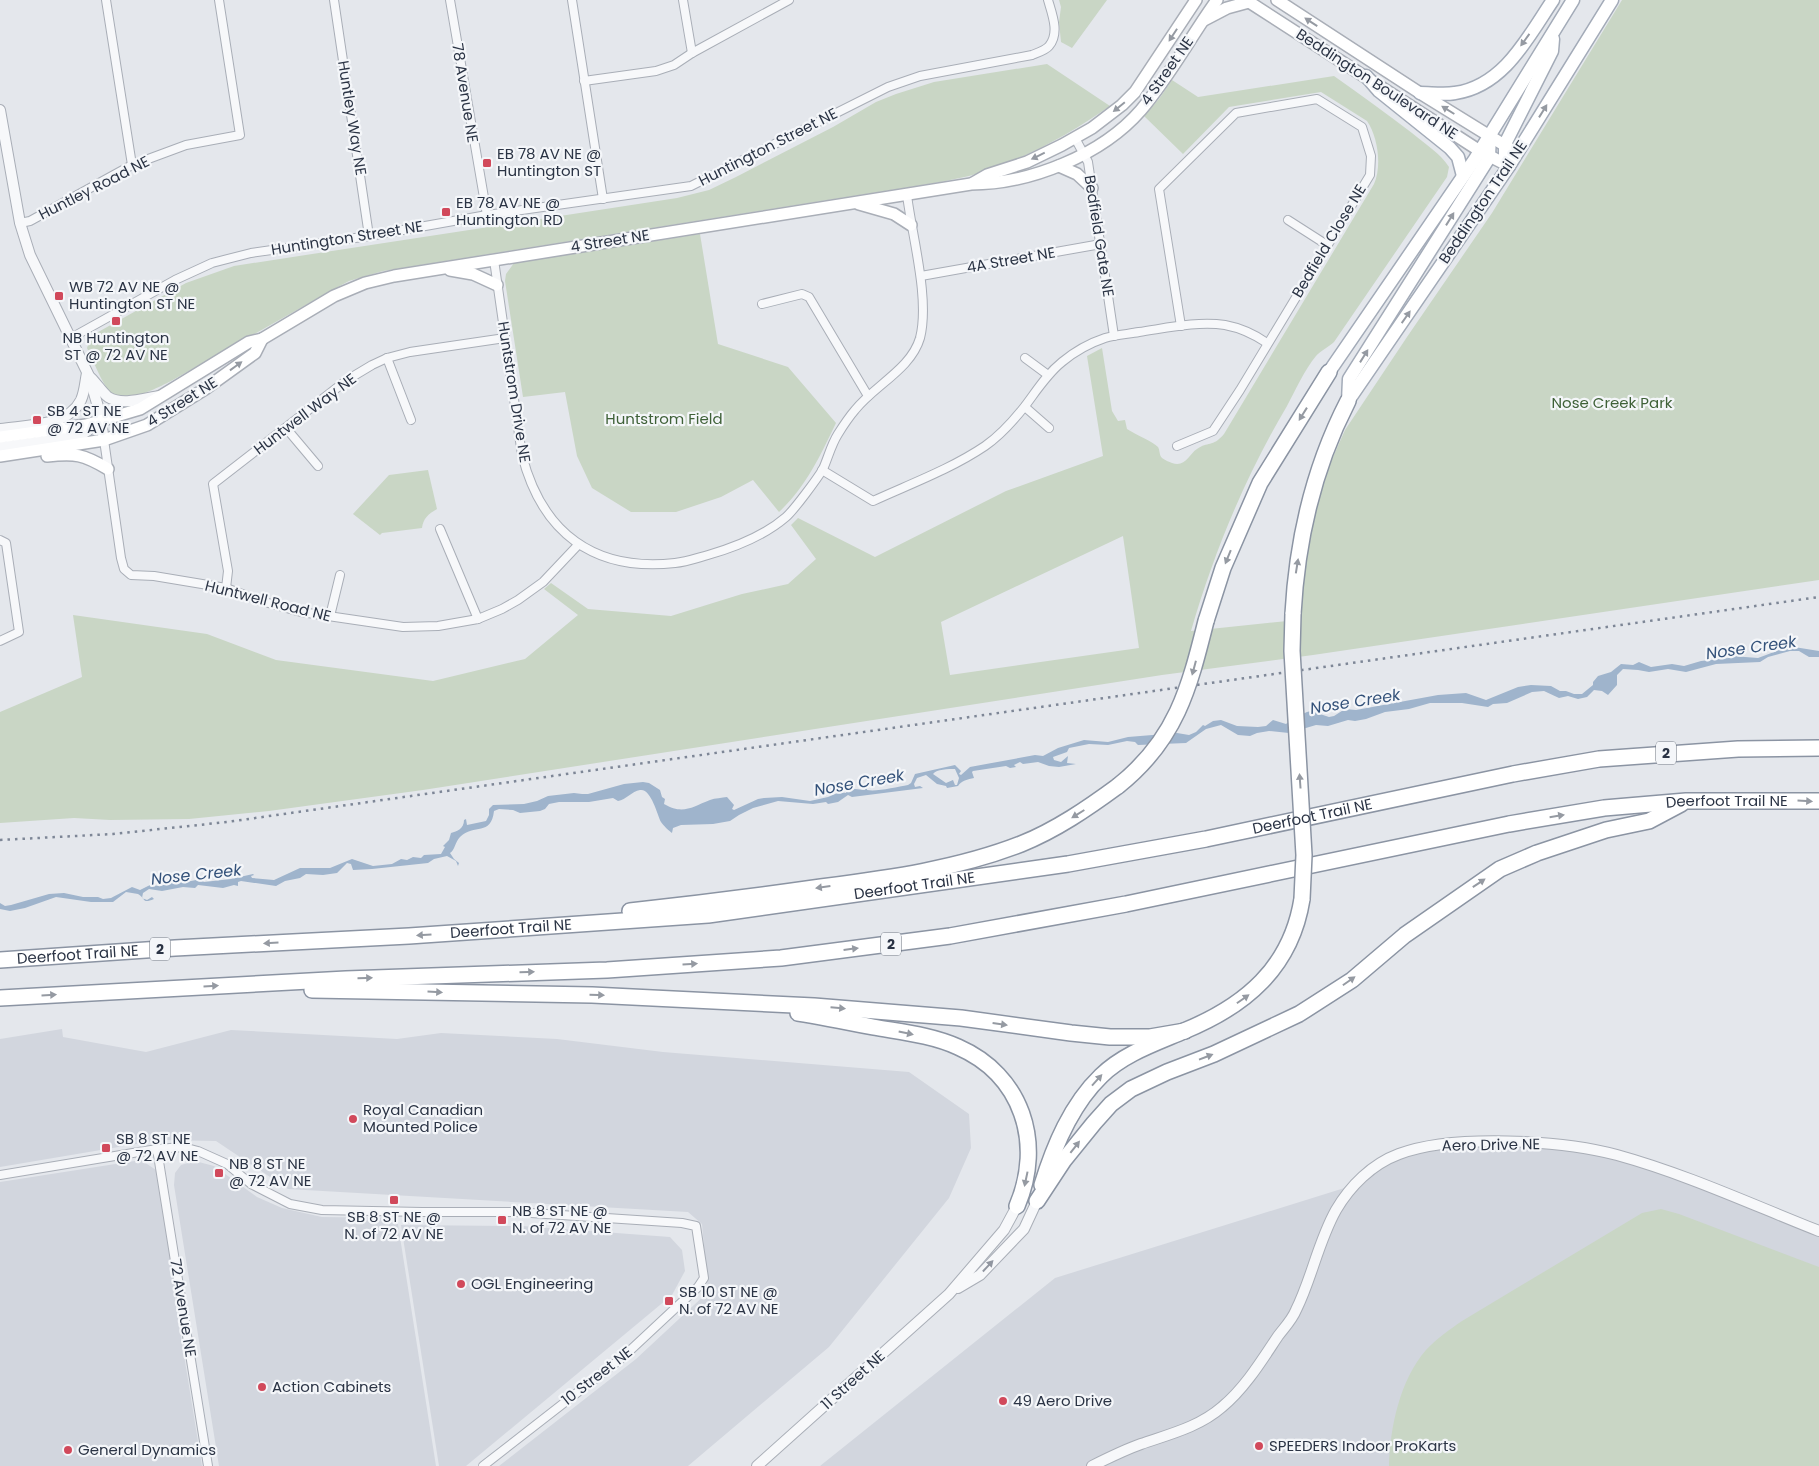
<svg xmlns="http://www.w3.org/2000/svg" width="1819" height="1466" viewBox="0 0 1819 1466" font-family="Poppins,sans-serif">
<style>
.built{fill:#d2d6de}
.green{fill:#c9d6c5;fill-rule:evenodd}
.water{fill:#9fb4cc;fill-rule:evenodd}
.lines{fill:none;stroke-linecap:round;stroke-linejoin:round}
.minor-casing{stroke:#a9aeb7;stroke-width:10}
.tertiary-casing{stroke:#a9aeb7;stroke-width:12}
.secondary-casing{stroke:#a9aeb7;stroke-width:14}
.primary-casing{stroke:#a3abb8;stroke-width:15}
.motorway-casing{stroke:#8b94a3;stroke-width:18}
.minor{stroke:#f7f8fa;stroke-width:8}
.tertiary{stroke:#f7f8fa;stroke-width:10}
.secondary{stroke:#fff;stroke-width:11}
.primary{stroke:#fff;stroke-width:12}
.motorway{stroke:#fff;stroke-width:15}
.rail{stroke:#7d8696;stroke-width:2.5;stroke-dasharray:2.5 5;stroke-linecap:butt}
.motorway-bridge-casing{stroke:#8b94a3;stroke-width:18;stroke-linecap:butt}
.motorway-bridge{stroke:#fff;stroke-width:15}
.oneway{fill:#959aa2}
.oneway2{fill:#9196a0}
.poi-dot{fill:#d1495b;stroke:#f4f6f9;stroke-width:2}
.labels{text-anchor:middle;stroke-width:4.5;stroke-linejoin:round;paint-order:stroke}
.shield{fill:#f4f6f9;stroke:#676e7b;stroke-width:1}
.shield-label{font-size:14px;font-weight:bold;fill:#2b3445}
.street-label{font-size:15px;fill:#2b3445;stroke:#f4f6f9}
.poi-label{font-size:15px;fill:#2b3445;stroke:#f4f6f9;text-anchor:start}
.park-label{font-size:15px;fill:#3f6138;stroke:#f4f6f9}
.water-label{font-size:16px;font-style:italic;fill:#34527a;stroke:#f4f6f9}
</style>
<rect width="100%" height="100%" fill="#e4e7ec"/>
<g class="built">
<path d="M62 1029 63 1037 146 1052 231 1030 397 1039 441 1033 557 1039 663 1052 909 1072 969 1114 971 1148 949 1198 829 1347 688 1466H499L636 1359 708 1292 702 1224 688 1212 288 1189 216 1141 160 1140 0 1167V1039Z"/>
<path d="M1503 1142 1587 1148 1759 1207 1819 1235V1466H820L1055 1278 1354 1185 1374 1168 1428 1147Z"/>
<path d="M141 1160 159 1172 177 1312 202 1466H0V1182Z"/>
<path d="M195 1161 214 1166 257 1197 282 1208 322 1217 397 1218 436 1466H219L174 1185 175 1173 181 1165Z"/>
<path d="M401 1225 522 1226 670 1237 682 1250 685 1271 672 1295 466 1466H439Z"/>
</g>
<g class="green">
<path d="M1059 0H1107L1072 48 1061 42 1059 22 1061 7Z"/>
<path d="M1622 0H1819V580L1313 655 1162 675 423 790 269 811 189 819 110 820 74 818 0 823V712L82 677 73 615 207 634 276 660 433 681 525 659 578 615 544 589 551 583 588 609 671 616 742 594 788 584 816 559 791 525 798 518 875 557 1006 491 1103 456 1087 356 1102 348 1112 411 1118 421 1125 420 1127 429C1133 433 1155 443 1158 447 1160 450 1159 455 1162 458 1165 460 1169 462 1172 463 1185 468 1189 454 1197 449 1208 441 1212 448 1224 434L1374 184C1382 166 1378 137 1367 121L1321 92 1229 107 1183 154 1144 116 1159 99 1172 80 1198 97 1334 76C1361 95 1387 114 1412 133 1425 144 1440 153 1449 167L1447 177 1334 342C1329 347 1320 351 1316 356 1305 369 1295 391 1287 406 1245 477 1214 552 1191 631L1297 620 1310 529 1325 475 1345 430 1407 337 1492 213ZM1123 536 1139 648 950 675 941 622Z"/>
<path d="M1047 64 1110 106C1069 135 1017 163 969 176 952 180 934 183 916 186L383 271 349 281 334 289 171 381C157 388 122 407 109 391 101 381 93 360 87 348L91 336 186 283 234 266 677 198 709 190 736 177 833 127 876 102 896 94 934 82Z"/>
<path d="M700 234 718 344 788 367 836 423C820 456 806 487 779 512L753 480 721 497 676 512H631L592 488 577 456 565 392 523 397 505 281 506 274 514 263Z"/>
<path d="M428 470 437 509C428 514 423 519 422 528L382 533 380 535 353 514 389 475Z"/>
<path d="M1661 1209 1679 1214 1819 1267V1466H1389C1390 1427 1400 1380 1426 1350 1437 1338 1449 1330 1462 1321L1642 1213Z"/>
</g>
<path class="water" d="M1794 647 1819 651V657H1809L1799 651H1790L1768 657 1760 662 1716 664 1686 672 1668 669 1649 672 1638 670 1623 669 1617 675V685L1608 695 1602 691 1594 690 1587 697 1578 699 1568 696 1559 698 1544 691 1532 692 1507 703 1493 704 1488 707 1462 703H1430L1409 709 1385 712 1366 719 1355 721 1348 720 1328 726 1316 725 1289 733 1269 731 1257 733 1250 736 1238 735 1221 725 1206 729 1186 743 1138 745 1135 742 1127 741 1108 745 1089 744 1069 748 1067 752 1053 757 1054 760 1061 762 1068 756 1067 763 1076 764 1059 767 1049 766 1038 762 1023 764 1020 762 1014 765 1016 767 1010 768 1006 766 973 771 972 772 974 778C968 779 961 781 958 786L947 788 946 786 937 784 926 775 917 778 914 784 915 787 920 786 923 788 852 797 848 795 838 802 828 804 826 802 813 804 778 801 753 808 739 815 730 821 713 824 681 825 673 828 672 833C669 831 663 825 661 822 657 814 651 788 640 790 632 791 626 800 618 801L613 798 589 802H559L549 804 545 809 540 811 520 813 513 810 499 809 494 811C491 837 474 823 460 837 455 842 455 850 450 853L454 859 459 863 458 866 456 861 447 856 434 859 428 863 372 869 353 870 351 864 347 863 337 873 323 875 306 874 300 878 285 881 276 886 241 881 238 882V886L234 885 223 888 198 885 195 888 183 887 162 891 149 889 143 893 142 898 147 900 152 897 154 899C142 904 146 899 138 894L126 892 113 902H91L56 897 25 908 10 911 0 909V903L5 906 11 905 49 894 64 893 83 897H98L103 899 111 898 132 887 140 890 150 885 160 886 177 881 186 882 201 879 204 882 231 879 253 874 254 875 251 876 252 878 274 880 300 868H330L352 859 373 866 392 864 401 859 407 860 413 857 421 858 424 855 441 854 445 847 443 846 449 840 451 833C457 831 464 829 464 820L466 819 467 825 486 821 489 815V809L493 805 524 804 537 801 548 796 574 793 582 794H588L624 784 643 782 649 783 660 790 662 797 665 799 664 804C683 815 692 807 710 800 715 798 722 798 727 797L734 805 732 809 734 810 758 799 764 798 782 797 810 801 828 797 840 792 846 793 847 791 855 789 865 790 868 780 867 790C876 792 897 787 908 785L911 783 915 774 955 765 961 771 959 774 961 775 970 767 1035 755 1043 756 1058 748 1084 740 1108 742 1128 737 1177 733 1189 735 1196 732 1203 725 1205 726 1213 721 1221 720 1237 726 1258 727 1266 726 1273 720 1286 724 1292 719 1307 712 1311 711 1329 717 1334 716 1345 709 1356 710 1438 695 1466 693 1486 700 1518 687 1531 685 1551 686 1560 691H1566L1574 694H1582L1593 685V682L1598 676 1611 672 1621 664 1633 665 1639 662 1651 667 1672 664 1684 666 1701 661 1729 658 1732 656 1758 658 1782 649ZM955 769 959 778 957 785H955L953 780 946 783 933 774C937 769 948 769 955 769Z"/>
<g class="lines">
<defs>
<g id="minor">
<path d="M106 0 132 165"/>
<path d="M334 0 369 236"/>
<path d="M450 0 487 215"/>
<path d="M572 0 603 199"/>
<path d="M683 0 692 53"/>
<path d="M584 81 656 71 674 65 692 53 789 0"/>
<path d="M1075 138 1088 162 1114 336"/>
<path d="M1288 220 1327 245"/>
<path d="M20 223 30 221 132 165 186 145 240 135 219 0"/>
<path d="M494 260 522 455C542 533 594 572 675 563 686 562 697 558 708 555 736 547 764 536 786 517 794 510 817 479 823 469 828 458 831 445 838 434 843 426 849 417 855 410 875 385 911 369 920 338 930 299 912 236 907 195"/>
<path d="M921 276 1101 244"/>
<path d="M762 304 802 294 809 297 868 396"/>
<path d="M71 338 175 280 212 263 251 253 369 236 487 215 691 186 888 87 920 76 1032 55C1037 53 1046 50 1049 46 1060 33 1052 14 1048 0"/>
<path d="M387 358 411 420"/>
<path d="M1025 358 1048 375"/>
<path d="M1025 407 1049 428"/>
<path d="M286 428 318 466"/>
<path d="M104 440 121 558 124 569 131 575 154 576 226 588 261 601 301 612 403 627 438 626 478 619 502 609 518 600 543 582 578 545"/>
<path d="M1177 446 1213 431 1240 390 1370 175 1371 156 1362 127 1317 99 1236 113 1159 189 1181 326"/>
<path d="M822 470 873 501C910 484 951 469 985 446 1001 435 1014 420 1025 406 1037 390 1047 374 1062 362 1074 352 1090 343 1105 338 1115 335 1128 334 1139 332 1167 328 1197 321 1225 325 1241 328 1254 334 1267 343"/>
<path d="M440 529 478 619"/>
<path d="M0 540 6 543 19 632 0 641"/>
<path d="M226 588 228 571 213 484 347 380 372 365 387 358 410 352 505 338"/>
<path d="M330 616 340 575"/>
<path d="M157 1149 208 1466"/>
<path d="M0 1175 157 1149 183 1147 198 1151 227 1164 251 1184 290 1204 322 1210 422 1212H516L682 1223 696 1226 704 1278 698 1287 623 1357 483 1466"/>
</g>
<g id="tertiary">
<path d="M0 110 20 223 30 255 89 376 99 410 104 440"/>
<path d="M91 378C97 384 102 392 108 397 122 406 145 398 160 396"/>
<path d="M0 429C26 425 68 427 81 400 85 391 85 382 87 373"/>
<path d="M0 447 80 436 98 423"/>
<path d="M958 1288 980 1275 1024 1229 1037 1201"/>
<path d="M757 1466 949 1294 1004 1230 1017 1206"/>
<path d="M1092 1466C1108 1458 1124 1450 1141 1444 1170 1434 1199 1427 1222 1407 1245 1388 1262 1360 1278 1336 1284 1328 1292 1320 1296 1310 1312 1278 1318 1242 1336 1210 1350 1186 1372 1164 1399 1154 1452 1134 1562 1140 1617 1155 1686 1174 1753 1205 1819 1231"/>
</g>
<g id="secondary">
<path d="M1246 0 1480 151 1509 166"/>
<path d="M1277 0 1420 93 1517 153"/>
<path d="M1204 20 1227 8 1249 2"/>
<path d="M1059 166 1077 174 1092 188"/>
<path d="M973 183 987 175 1027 162 1062 145 1092 128 1122 105 1135 92 1196 0"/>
<path d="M859 204 894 214 911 225"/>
<path d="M450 270 473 274 497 285"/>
<path d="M0 437 86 425 140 409 249 342 262 339 334 296 365 283 394 276 971 184C1030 184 1102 155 1141 110 1170 76 1191 36 1217 0"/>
<path d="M0 456 104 440 147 425 205 389 255 353 262 339"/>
<path d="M47 456C75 453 83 454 108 469"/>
</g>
<g id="primary">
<path d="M1366 76 1379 91 1450 148 1458 157 1463 176"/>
<path d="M1420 93C1431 93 1444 95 1455 93 1504 86 1528 37 1553 0"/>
<path d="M1509 166 1505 160V144L1552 51 1553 39"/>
<path d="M1329 372 1475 159 1573 0"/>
<path d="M1348 401 1509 166 1612 0"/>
<path d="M1348 401 1349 379 1487 161 1489 156 1490 136"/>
</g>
<g id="motorway">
<path d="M1293 614C1297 540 1314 467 1348 401"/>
<path d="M1206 621 1223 568 1260 483 1329 372"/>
<path d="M630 911C694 904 758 896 821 887 889 878 957 869 1021 844 1056 830 1088 808 1118 786"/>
<path id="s1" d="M0 960 175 948 409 936 708 915 1068 864 1206 839 1513 774 1599 759 1738 749 1819 748"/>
<path d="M312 990 592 995 814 1006 961 1018 1071 1033 1110 1037H1150L1185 1031"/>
<path id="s2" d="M0 998 346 979 607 970 781 958 950 936 1126 904 1509 824 1604 808 1686 801H1819"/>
<path d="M798 1013C823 1017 848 1022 873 1027 901 1032 932 1035 958 1047 1022 1075 1044 1143 1017 1206"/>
<path d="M1042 1185C1054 1146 1071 1105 1101 1076 1123 1054 1156 1043 1184 1031 1245 1006 1291 968 1302 899"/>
<path d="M1037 1201 1064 1160 1094 1123 1111 1104 1131 1089 1167 1072 1214 1054 1299 1014 1352 980 1405 935 1500 869 1537 853 1606 830 1649 821 1681 804"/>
</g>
</defs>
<use href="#minor" class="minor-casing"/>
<use href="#tertiary" class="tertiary-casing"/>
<use href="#secondary" class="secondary-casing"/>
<use href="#primary" class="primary-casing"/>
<use href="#motorway" class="motorway-casing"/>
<use href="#minor" class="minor"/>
<use href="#tertiary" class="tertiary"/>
<use href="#secondary" class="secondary"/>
<use href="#primary" class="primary"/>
<use href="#motorway" class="motorway"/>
<path class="rail" d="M0 840 113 834 227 822 1819 597"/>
<defs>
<g id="motorway-bridge">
<path d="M1293 614 1292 651 1304 855 1302 899"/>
<path d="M1118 786C1176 740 1189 689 1206 621"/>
</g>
</defs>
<use href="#motorway-bridge" class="motorway-bridge-casing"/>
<use href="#motorway-bridge" class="motorway-bridge"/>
</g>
<defs><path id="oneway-solid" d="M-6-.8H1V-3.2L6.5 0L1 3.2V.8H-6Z" transform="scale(1.25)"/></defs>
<g class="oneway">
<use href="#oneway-solid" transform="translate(1311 22) rotate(-147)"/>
<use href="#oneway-solid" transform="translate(1173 35) rotate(123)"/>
<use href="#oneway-solid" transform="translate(1525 40) rotate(126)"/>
<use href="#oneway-solid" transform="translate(1119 107) rotate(141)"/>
<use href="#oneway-solid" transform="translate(1448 110) rotate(-148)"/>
<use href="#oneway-solid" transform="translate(1543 111) rotate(-58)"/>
<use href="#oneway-solid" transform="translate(1038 156) rotate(154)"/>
<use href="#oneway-solid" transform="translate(1450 219) rotate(-58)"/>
<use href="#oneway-solid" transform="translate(1406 317) rotate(-55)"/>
<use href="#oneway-solid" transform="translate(1364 356) rotate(-58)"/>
<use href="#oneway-solid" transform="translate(236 366) rotate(-36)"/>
<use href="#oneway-solid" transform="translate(1303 414) rotate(122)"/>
<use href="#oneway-solid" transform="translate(1228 557) rotate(112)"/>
<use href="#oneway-solid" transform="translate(1297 566) rotate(-81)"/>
<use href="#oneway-solid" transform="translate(1194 668) rotate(105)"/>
<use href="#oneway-solid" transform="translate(1300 781) rotate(-94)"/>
<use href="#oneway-solid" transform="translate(1805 801) rotate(3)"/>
<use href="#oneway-solid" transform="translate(1078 814) rotate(148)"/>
<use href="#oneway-solid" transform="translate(1557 816) rotate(-9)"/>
<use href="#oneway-solid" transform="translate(1479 883) rotate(-34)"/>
<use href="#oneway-solid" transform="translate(823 887) rotate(172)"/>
<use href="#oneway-solid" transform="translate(424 935) rotate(176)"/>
<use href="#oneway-solid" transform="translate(271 943) rotate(177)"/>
<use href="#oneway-solid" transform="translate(851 949) rotate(-7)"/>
<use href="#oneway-solid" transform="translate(690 964) rotate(-4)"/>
<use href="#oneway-solid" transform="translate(527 972) rotate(-2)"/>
<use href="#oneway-solid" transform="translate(365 978) rotate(-2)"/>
<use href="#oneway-solid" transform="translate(1349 981) rotate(-35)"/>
<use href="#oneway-solid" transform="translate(211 986) rotate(-3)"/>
<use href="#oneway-solid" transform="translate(435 992) rotate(3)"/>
<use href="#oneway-solid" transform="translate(49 995) rotate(-3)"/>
<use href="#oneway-solid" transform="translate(597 995) rotate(2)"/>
<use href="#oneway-solid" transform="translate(1243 999) rotate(-35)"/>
<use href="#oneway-solid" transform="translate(838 1008) rotate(5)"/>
<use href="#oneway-solid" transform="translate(1000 1024) rotate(8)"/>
<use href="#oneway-solid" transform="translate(906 1033) rotate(12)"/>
<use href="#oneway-solid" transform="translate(1206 1057) rotate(-21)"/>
<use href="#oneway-solid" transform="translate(1097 1080) rotate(-48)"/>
<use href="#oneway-solid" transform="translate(1075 1147) rotate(-52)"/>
<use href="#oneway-solid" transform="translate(1026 1179) rotate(102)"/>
</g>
<use class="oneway2" href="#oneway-solid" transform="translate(988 1266) rotate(-47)"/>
<g class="poi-dot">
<rect x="482" y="158" width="10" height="10" rx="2.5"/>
<rect x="441" y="207" width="10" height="10" rx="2.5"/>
<rect x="54" y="291" width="10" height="10" rx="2.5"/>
<rect x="111" y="316" width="10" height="10" rx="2.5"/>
<rect x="32" y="415" width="10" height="10" rx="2.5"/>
<circle cx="353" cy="1119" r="5"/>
<rect x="101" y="1143" width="10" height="10" rx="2.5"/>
<rect x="214" y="1168" width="10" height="10" rx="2.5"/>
<rect x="389" y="1195" width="10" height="10" rx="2.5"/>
<rect x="497" y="1215" width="10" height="10" rx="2.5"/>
<circle cx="461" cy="1284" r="5"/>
<rect x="664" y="1296" width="10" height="10" rx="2.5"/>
<circle cx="262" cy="1387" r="5"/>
<circle cx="1003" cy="1401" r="5"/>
<circle cx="1259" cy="1446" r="5"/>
<circle cx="68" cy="1450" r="5"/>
</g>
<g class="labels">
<g class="shield">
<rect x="1656" y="741.5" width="20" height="23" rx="4"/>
<rect x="881" y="932.5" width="20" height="23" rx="4"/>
<rect x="150" y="937.5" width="20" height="23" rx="4"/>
</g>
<g class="shield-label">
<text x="1666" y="758">2</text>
<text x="891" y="949">2</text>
<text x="160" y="954">2</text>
</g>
<g class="street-label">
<text transform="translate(1167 71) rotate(-55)" y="5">4 Street NE</text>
<text transform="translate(1377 84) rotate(33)" y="5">Beddington Boulevard NE</text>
<text transform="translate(465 93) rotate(81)" y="5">78 Avenue NE</text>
<text transform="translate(352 118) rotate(81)" y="5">Huntley Way NE</text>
<text transform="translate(768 147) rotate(-27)" y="5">Huntington Street NE</text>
<text transform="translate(94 188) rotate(-27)" y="5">Huntley Road NE</text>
<text transform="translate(1483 202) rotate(-56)" y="5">Beddington Trail NE</text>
<text transform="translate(1099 236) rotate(81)" y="5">Bedfield Gate NE</text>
<text transform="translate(347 238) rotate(-9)" y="5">Huntington Street NE</text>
<text transform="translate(610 241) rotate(-9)" y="5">4 Street NE</text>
<text transform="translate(1329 241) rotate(-59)" y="5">Bedfield Close NE</text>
<text transform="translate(1011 260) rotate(-10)" y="5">4A Street NE</text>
<text transform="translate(514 392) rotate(81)" y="5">Huntstrom Drive NE</text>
<text transform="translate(182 402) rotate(-32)" y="5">4 Street NE</text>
<text transform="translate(305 414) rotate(-37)" y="5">Huntwell Way NE</text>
<text transform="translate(268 601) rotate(14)" y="5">Huntwell Road NE</text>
<text dy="5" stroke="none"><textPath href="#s2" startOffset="1742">Deerfoot Trail NE</textPath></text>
<text dy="5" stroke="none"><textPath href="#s1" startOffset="1322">Deerfoot Trail NE</textPath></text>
<text dy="5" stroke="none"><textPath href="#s1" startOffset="918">Deerfoot Trail NE</textPath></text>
<text dy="5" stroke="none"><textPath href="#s1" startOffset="512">Deerfoot Trail NE</textPath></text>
<text dy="5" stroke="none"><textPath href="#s1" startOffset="78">Deerfoot Trail NE</textPath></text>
<text transform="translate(1491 1145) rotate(-1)" y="5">Aero Drive NE</text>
<text transform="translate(183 1308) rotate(81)" y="5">72 Avenue NE</text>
<text transform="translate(597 1376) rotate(-38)" y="5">10 Street NE</text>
<text transform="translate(853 1380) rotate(-42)" y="5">11 Street NE</text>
</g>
<g class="poi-label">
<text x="497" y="159">EB 78 AV NE @<tspan x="497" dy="17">Huntington ST</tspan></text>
<text x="456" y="208">EB 78 AV NE @<tspan x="456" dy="17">Huntington RD</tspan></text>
<text x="69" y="292">WB 72 AV NE @<tspan x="69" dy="17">Huntington ST NE</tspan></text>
<text x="116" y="343" text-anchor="middle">NB Huntington<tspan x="116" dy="17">ST @ 72 AV NE</tspan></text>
<text x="47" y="416">SB 4 ST NE<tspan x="47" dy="17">@ 72 AV NE</tspan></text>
<text x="363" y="1115">Royal Canadian<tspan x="363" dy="17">Mounted Police</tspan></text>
<text x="116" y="1144">SB 8 ST NE<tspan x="116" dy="17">@ 72 AV NE</tspan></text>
<text x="229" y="1169">NB 8 ST NE<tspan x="229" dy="17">@ 72 AV NE</tspan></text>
<text x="512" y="1216">NB 8 ST NE @<tspan x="512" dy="17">N. of 72 AV NE</tspan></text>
<text x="394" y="1222" text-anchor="middle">SB 8 ST NE @<tspan x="394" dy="17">N. of 72 AV NE</tspan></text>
<text x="471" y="1289">OGL Engineering</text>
<text x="679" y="1297">SB 10 ST NE @<tspan x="679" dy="17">N. of 72 AV NE</tspan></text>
<text x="272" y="1392">Action Cabinets</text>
<text x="1013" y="1406">49 Aero Drive</text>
<text x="1269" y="1451">SPEEDERS Indoor ProKarts</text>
<text x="78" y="1455">General Dynamics</text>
</g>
<g class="park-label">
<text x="1612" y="408">Nose Creek Park</text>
<text x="664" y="424">Huntstrom Field</text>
</g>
<g class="water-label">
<text transform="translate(1751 647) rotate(-8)" y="6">Nose Creek</text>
<text transform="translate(1355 701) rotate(-9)" y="6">Nose Creek</text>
<text transform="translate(859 782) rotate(-10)" y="6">Nose Creek</text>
<text transform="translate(196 874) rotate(-6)" y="6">Nose Creek</text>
</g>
</g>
</svg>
